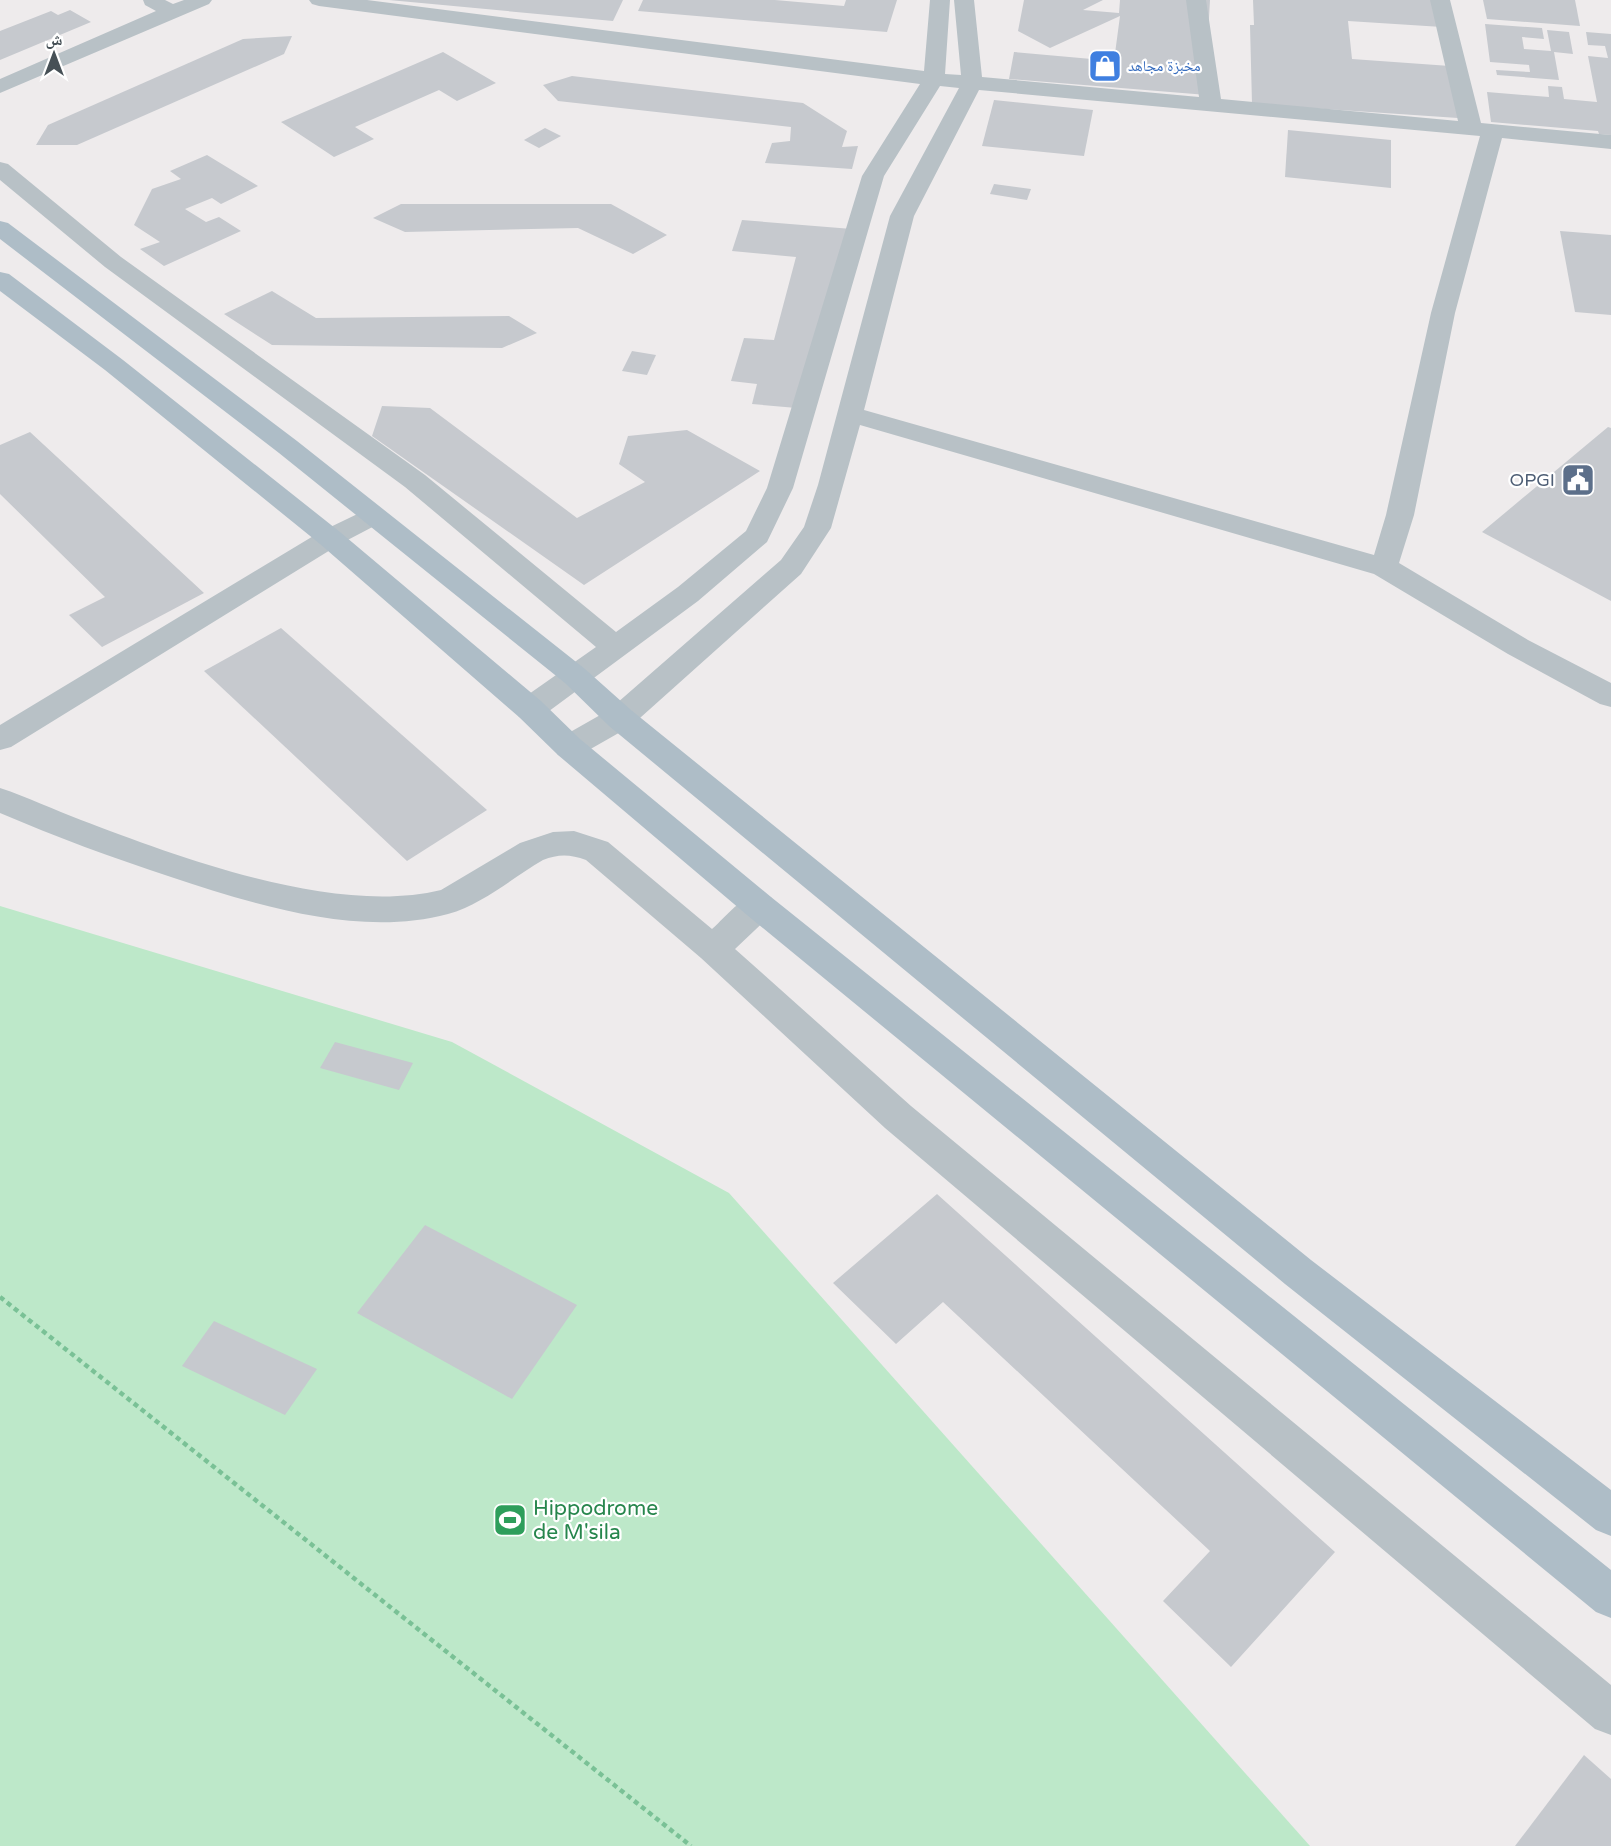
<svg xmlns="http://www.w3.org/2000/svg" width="1611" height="1846" viewBox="0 0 1611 1846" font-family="'Varela Round','Noto Naskh Arabic',sans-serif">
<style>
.green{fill:#bde8c9}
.building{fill:#c6c9ce}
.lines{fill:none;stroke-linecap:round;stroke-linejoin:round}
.path{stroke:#7ac196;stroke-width:4.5;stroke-dasharray:5 4;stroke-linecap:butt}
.street{fill:#b8c1c6;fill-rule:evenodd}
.primary{fill:#aebdc7;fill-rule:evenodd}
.labels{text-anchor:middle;stroke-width:4.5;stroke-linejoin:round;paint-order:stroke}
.far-shop-label{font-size:15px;fill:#366cbe;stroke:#fff;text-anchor:start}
.service-label{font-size:18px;fill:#4e5e75;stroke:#fff;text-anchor:end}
.near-leisure-label{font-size:21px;fill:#27864d;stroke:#fff;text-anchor:start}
</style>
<rect width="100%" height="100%" fill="#eeebec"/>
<path class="green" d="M0 906 452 1042 729 1193 1310 1846H0Z"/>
<g class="building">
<path d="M389 0H623L613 21Z"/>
<path d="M643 0H775L844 6 846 0H897L887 32 638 11Z"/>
<path d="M1024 0H1103L1083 10 1119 13 1120 0H1210L1206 69 1207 95 1009 79 1014 52 1114 61 1120 16 1050 48 1018 31Z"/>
<path d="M1253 0H1438L1442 27 1348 21 1352 59 1450 66 1458 118 1252 104 1250 25H1254Z"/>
<path d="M1483 0H1575L1580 26 1487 19Z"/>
<path d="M70 10 91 22 0 60V31L51 11 58 15Z"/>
<path d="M1485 24 1542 28 1544 39 1522 37 1524 49 1551 51 1547 30 1569 32 1573 54 1554 52 1559 80 1497 75 1496 70 1530 72 1529 65 1490 62Z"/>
<path d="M1586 32 1611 34V135L1599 134 1598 131 1491 122 1487 92 1549 97 1548 86 1562 87 1564 99 1597 102 1588 56 1608 58 1605 46 1588 45Z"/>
<path d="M292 36 284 54 77 145H36L48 125 243 39Z"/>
<path d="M443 52 496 83 457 101 439 90 355 127 374 139 334 157 281 122Z"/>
<path d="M572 76 803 103 847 131 842 147 858 146 852 169 765 163 772 143 790 141 791 127 558 101 543 85Z"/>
<path d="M994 100 1093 110 1084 156 982 146Z"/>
<path d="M545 128 561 136 539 148 524 140Z"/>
<path d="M1288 130 1391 140V188L1285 177Z"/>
<path d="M207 155 258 186 221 204 212 198 185 209 206 222 219 217 241 231 164 266 140 249 160 242 134 225 152 189 181 179 170 171Z"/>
<path d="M994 184 1031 189 1027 200 990 194Z"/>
<path d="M401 204H611L667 235 633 254 578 228 405 232 373 218Z"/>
<path d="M742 220 852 229 808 409 752 404 757 384 731 381 744 338 774 340 796 257 732 251Z"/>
<path d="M1560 231 1611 235V315L1575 312Z"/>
<path d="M272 291 316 318 509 316 537 333 502 348 272 345 224 314Z"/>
<path d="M632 351 656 355 647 375 622 371Z"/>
<path d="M382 406 430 408 577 518 645 482 619 464 628 436 687 430 760 471 584 585 372 436Z"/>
<path d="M1608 427 1611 428V601L1482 532Z"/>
<path d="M30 432 204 593 102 647 69 615 105 597 0 494V445Z"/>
<path d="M281 628 487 810 407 861 204 671Z"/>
<path d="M335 1042 413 1063 399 1090 320 1068Z"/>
<path d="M937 1194 1335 1552 1231 1667 1163 1601 1210 1551 943 1302 896 1344 833 1283Z"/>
<path d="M425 1225 577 1305 512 1399 357 1313Z"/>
<path d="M214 1321 317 1369 285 1415 182 1366Z"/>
<path d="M1584 1755 1611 1779V1846H1515Z"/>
</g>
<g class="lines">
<path class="path" d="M0 1297 691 1846"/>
<g class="street">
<path d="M143 0H165L173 4 184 0H212L209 4 0 93V79L156 11 145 5Z"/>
<path d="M309 0H367L924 71 930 0H950L945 74 961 75 954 0H974L982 77 1199 97 1186 0H1206L1221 99 1458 121 1430 0H1450L1481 123 1611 135V149L1502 138 1455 313 1414 515 1399 563 1528 640 1611 683V707L1600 704 1508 654 1374 574 860 425 831 528 801 574 631 726 580 755 569 758 558 755 554 747 558 739 609 710 781 560 804 527 818 485 890 216 959 88 940 86 884 176 793 488 767 542 698 601 541 717 530 720 519 717 515 709 519 701 596 647 405 487 105 267 0 180V162L8 164 121 257 425 475 616 632 678 587 746 531 767 488 862 176 920 84 319 6 312 4ZM979 90 1480 136 1431 313 1386 515 1374 555 864 410 914 216Z"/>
<path d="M372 507 382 510 386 516 382 522 340 544 11 747 0 750V725L320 532Z"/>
<path d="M0 788C28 797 54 810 81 820 181 858 335 916 441 890L520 843 553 832 574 831 608 842 712 929C730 913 745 889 771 897L775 906 771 915 735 949 911 1106 1611 1685V1735L1595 1729 885 1128 701 958 586 860C570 854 558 854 543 860 512 878 483 904 448 914 359 938 256 905 171 877 113 858 56 837 0 813Z"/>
</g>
<g class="primary">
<path d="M0 221 8 223 297 441 585 669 631 710 1311 1260 1611 1490V1536L1596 1530 1285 1284 609 726 565 683 279 453 0 239Z"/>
<path d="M0 272 9 274 123 360 340 532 541 701 580 739 771 897 1611 1570V1618L1596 1612 747 915 558 755 519 717 320 544 105 370 0 291Z"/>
</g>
</g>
<defs>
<symbol id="shop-square" viewBox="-11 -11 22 22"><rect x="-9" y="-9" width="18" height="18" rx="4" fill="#3f7fe0" stroke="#fff"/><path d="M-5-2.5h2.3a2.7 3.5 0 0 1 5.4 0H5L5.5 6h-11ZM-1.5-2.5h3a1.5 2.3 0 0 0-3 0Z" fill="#fff"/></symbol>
<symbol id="civic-square" viewBox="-11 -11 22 22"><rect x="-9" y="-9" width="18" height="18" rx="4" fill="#5c6f8a" stroke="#fff"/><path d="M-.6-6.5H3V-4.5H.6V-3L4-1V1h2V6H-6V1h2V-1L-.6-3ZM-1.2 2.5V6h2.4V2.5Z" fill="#fff"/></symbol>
<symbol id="stadium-square" viewBox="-11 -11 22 22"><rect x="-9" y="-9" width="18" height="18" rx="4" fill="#2e9e5b" stroke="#fff"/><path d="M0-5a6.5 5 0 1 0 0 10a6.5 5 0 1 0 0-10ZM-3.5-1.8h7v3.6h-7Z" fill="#fff"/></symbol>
</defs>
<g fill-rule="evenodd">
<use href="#shop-square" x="1086" y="47" width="38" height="38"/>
<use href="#civic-square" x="1559" y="461" width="38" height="38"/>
<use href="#stadium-square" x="491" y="1501" width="38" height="38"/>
</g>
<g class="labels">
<g class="far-shop-label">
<text x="1128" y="71">مخبزة مجاهد</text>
</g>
<g class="service-label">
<text x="1555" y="486">OPGI</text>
</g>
<g class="near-leisure-label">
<text x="533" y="1515">Hippodrome<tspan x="533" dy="24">de M'sila</tspan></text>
</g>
</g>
<g transform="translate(54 54)" stroke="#ffffff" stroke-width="4.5" paint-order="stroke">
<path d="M0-4.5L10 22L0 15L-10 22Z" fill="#465056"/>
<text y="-9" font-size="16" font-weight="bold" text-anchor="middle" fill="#465056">ش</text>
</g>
</svg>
